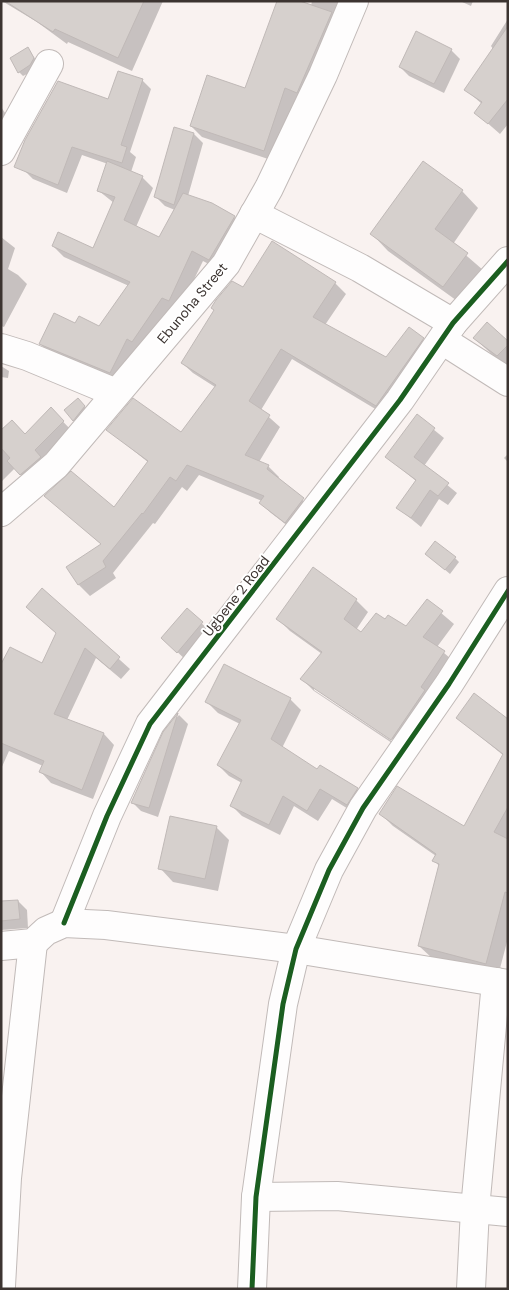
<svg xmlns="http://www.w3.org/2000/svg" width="509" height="1290" viewBox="0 0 509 1290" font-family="'DM Sans',sans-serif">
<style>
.shadow{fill:#0003;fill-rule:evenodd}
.building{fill:#d6d0cd;stroke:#c0b9b7}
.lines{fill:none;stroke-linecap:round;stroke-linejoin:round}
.minor-casing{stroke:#c1bab8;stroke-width:30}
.minor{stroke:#fefdfd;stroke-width:28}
.cycleway-casing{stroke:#fff;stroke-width:8}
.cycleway{stroke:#1b5e20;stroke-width:5}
.labels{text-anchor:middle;stroke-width:4;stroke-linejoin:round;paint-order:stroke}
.street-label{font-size:14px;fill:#3c3431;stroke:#fff}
</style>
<rect width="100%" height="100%" fill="#f9f2f0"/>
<g class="shadow">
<path d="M2 1H163L132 71 68 42 67 44 37 22Z"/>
<path d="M312 1H348L308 103 296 98 274 161 202 137 191 126 246 89 311 6Z"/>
<path d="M460 1H473L471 6Z"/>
<path d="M508 19V124L500 134 476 113 482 104 466 90 493 49 491 46Z"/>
<path d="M28 49 38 63 35 70 23 76 19 72Z"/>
<path d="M451 50 460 59 444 93 409 76 400 67Z"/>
<path d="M142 80 151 89 130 152 136 157 131 172 142 177 153 188 136 227 160 238 175 210 165 206 156 197 194 134 203 143 188 196 211 204 234 217 245 228 220 270 203 261 179 310 120 383 51 354 40 344 99 328 129 286 64 257 53 246 93 250 114 203 99 191 108 164 82 155 67 193 33 179 24 170 109 101Z"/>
<path d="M1 107 12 123 1 130Z"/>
<path d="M462 191 478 208 453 244 483 270 460 303 388 251 372 234Z"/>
<path d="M1 237 15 248 8 269 18 275 27 284 4 327 1 326Z"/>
<path d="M335 283 346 294 325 325 386 358 423 339 434 350 387 416 292 359 261 410 280 427 259 462 268 466 279 477 278 479 314 510 297 533 271 513 260 502 262 501 199 475 187 491 182 487 155 524 153 523 113 573 116 578 90 596 79 585 68 567 102 545 46 496 115 509 149 463 108 430 181 433 215 387 193 373 182 363 243 288Z"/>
<path d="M474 338 508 343V366L497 359Z"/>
<path d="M1 366 9 371 8 378 1 377Z"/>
<path d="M82 404 89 412 78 424 74 420Z"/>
<path d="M51 409 71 430 42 458 48 465 28 482 15 468 1 482V432L25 435Z"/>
<path d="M417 416 444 438 424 466 457 493 448 505 439 499 421 527 398 508 416 481 387 457Z"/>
<path d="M508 454V462L504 458Z"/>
<path d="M431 558H455L459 562 450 574Z"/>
<path d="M42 590 130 669 121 679 96 658 67 720 104 734 114 745 93 799 51 783 41 772 43 766 9 751 1 769V667L42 665 57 634 38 617Z"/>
<path d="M356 600 368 612 356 630 361 634 385 621 406 628 427 601 454 624 437 647 457 664 404 751 314 691 302 679 322 654 290 631 277 618ZM314 687 397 742 396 744 314 690Z"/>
<path d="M187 610 211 632 187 661 172 647Z"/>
<path d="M290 699 301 710 282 748 318 771 357 789 368 800 358 815 332 799 318 821 294 806 280 835 242 816 231 805 242 783 229 776 218 765 240 724 218 713 207 702Z"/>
<path d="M179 715 188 724 158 817 141 811 132 802 164 733Z"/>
<path d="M458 718 508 720V938L498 976 432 958 419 946 439 866 434 860 436 856 393 826 381 814 465 827 504 756Z"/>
<path d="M216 827 229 840 218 891 173 882 160 868Z"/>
<path d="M18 901 27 910 28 928 1 930V902Z"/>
</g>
<g class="building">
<path d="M5 1H144L118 58 55 29 53 32Z"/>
<path d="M277 1H300L332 12 297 93 285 88 264 151 190 126 207 75 245 88Z"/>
<path d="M508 26V99L488 124 474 113 482 102 464 90Z"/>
<path d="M416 31 452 49 434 84 399 67Z"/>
<path d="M28 47 34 58 30 65 18 73 10 58Z"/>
<path d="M118 71 143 79 121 145 127 147 122 163 72 147 58 185 14 167 25 140 58 81 108 99Z"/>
<path d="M174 127 194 133 174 205 154 197Z"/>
<path d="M107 161 143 176 124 220 159 237 183 193 212 203 235 216 209 260 192 251 169 301 162 298 132 342 127 339 110 373 39 344 54 313 75 323 79 316 99 326 130 282 52 246 58 232 93 248 115 197 97 191Z"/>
<path d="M423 161 463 190 435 229 468 253 443 287 370 234Z"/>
<path d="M272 241 336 282 313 317 386 357 409 327 424 338 376 406 281 349 249 401 270 415 245 455 269 465 267 469 304 498 285 523 259 503 264 496 187 465 176 481 170 477 143 514 142 513 103 561 106 567 78 585 66 567 101 544 44 496 71 471 114 507 148 461 106 430 133 398 181 432 216 385 181 363 214 310 211 308 216 300 232 281 243 287Z"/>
<path d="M487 322 508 341V345L497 356 473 338Z"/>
<path d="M78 398 85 406 73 421 64 410Z"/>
<path d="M51 407 64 421 35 450 41 457 20 475 7 461 10 458 1 448V430L12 420 25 434Z"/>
<path d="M417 414 435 428 414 457 449 483 438 496 430 490 411 518 396 508 416 480 385 457Z"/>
<path d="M435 541 456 557 445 570 425 554Z"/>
<path d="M313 567 357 599 344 619 361 632 376 613 385 619 388 615 406 626 427 599 443 611 423 637 445 651 421 687 425 690 391 740 300 679 322 652 276 619Z"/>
<path d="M42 588 120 657 110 669 85 648 54 714 104 733 82 790 39 772 44 761 1 743V664L10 647 42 663 56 633 26 607Z"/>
<path d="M187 608 203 622 177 653 161 638Z"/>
<path d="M224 664 291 698 271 739 317 769 320 765 358 788 347 805 320 789 307 811 283 796 269 825 230 806 242 780 217 765 241 720 205 702Z"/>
<path d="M474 693 508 719V807L494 832 508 839V893L505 892 486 964 418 946 439 864 432 861 436 854 379 814 397 786 464 826 503 754 456 718Z"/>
<path d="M178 713 149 808 131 803 163 732Z"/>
<path d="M170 816 217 826 205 879 158 869Z"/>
<path d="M18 900 20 919 1 921V901Z"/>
</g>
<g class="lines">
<defs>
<g id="minor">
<path d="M1 151 49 64"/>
<path d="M254 214 360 268 453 323"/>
<path d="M442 340 508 382"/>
<path d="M1 348 27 356 116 393"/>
<path d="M1 512 56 465 226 264 269 188 323 75 354 1"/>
<path d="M64 923 107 816 150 724 400 400 453 323 508 261"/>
<path d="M1 946 33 943 46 931 64 923 106 925 296 949 508 984"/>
<path d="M256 1197 337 1196 508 1212"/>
<path d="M1 1286 7 1178 33 943"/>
<path d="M252 1289 256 1197 283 1004 296 949 329 870 363 808 449 684 508 591"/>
<path d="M471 1289 475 1209 496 982"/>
</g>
</defs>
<use href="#minor" class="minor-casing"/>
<use href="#minor" class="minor"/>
<defs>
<g id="cycleway">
<path d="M64 923 107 816 150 724 400 400 453 323 508 261"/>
<path d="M252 1289 256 1197 283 1004 296 949 329 870 363 808 449 684 508 591"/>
</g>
</defs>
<use href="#cycleway" class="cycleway-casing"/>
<use href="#cycleway" class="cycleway"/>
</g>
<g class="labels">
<g class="street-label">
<text transform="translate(192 303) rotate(-50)" y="5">Ebunoha Street</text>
<text transform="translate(236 596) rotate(-52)" y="5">Ugbene 2 Road</text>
</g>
</g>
<rect width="509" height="1290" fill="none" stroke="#3c3431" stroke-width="5"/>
</svg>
